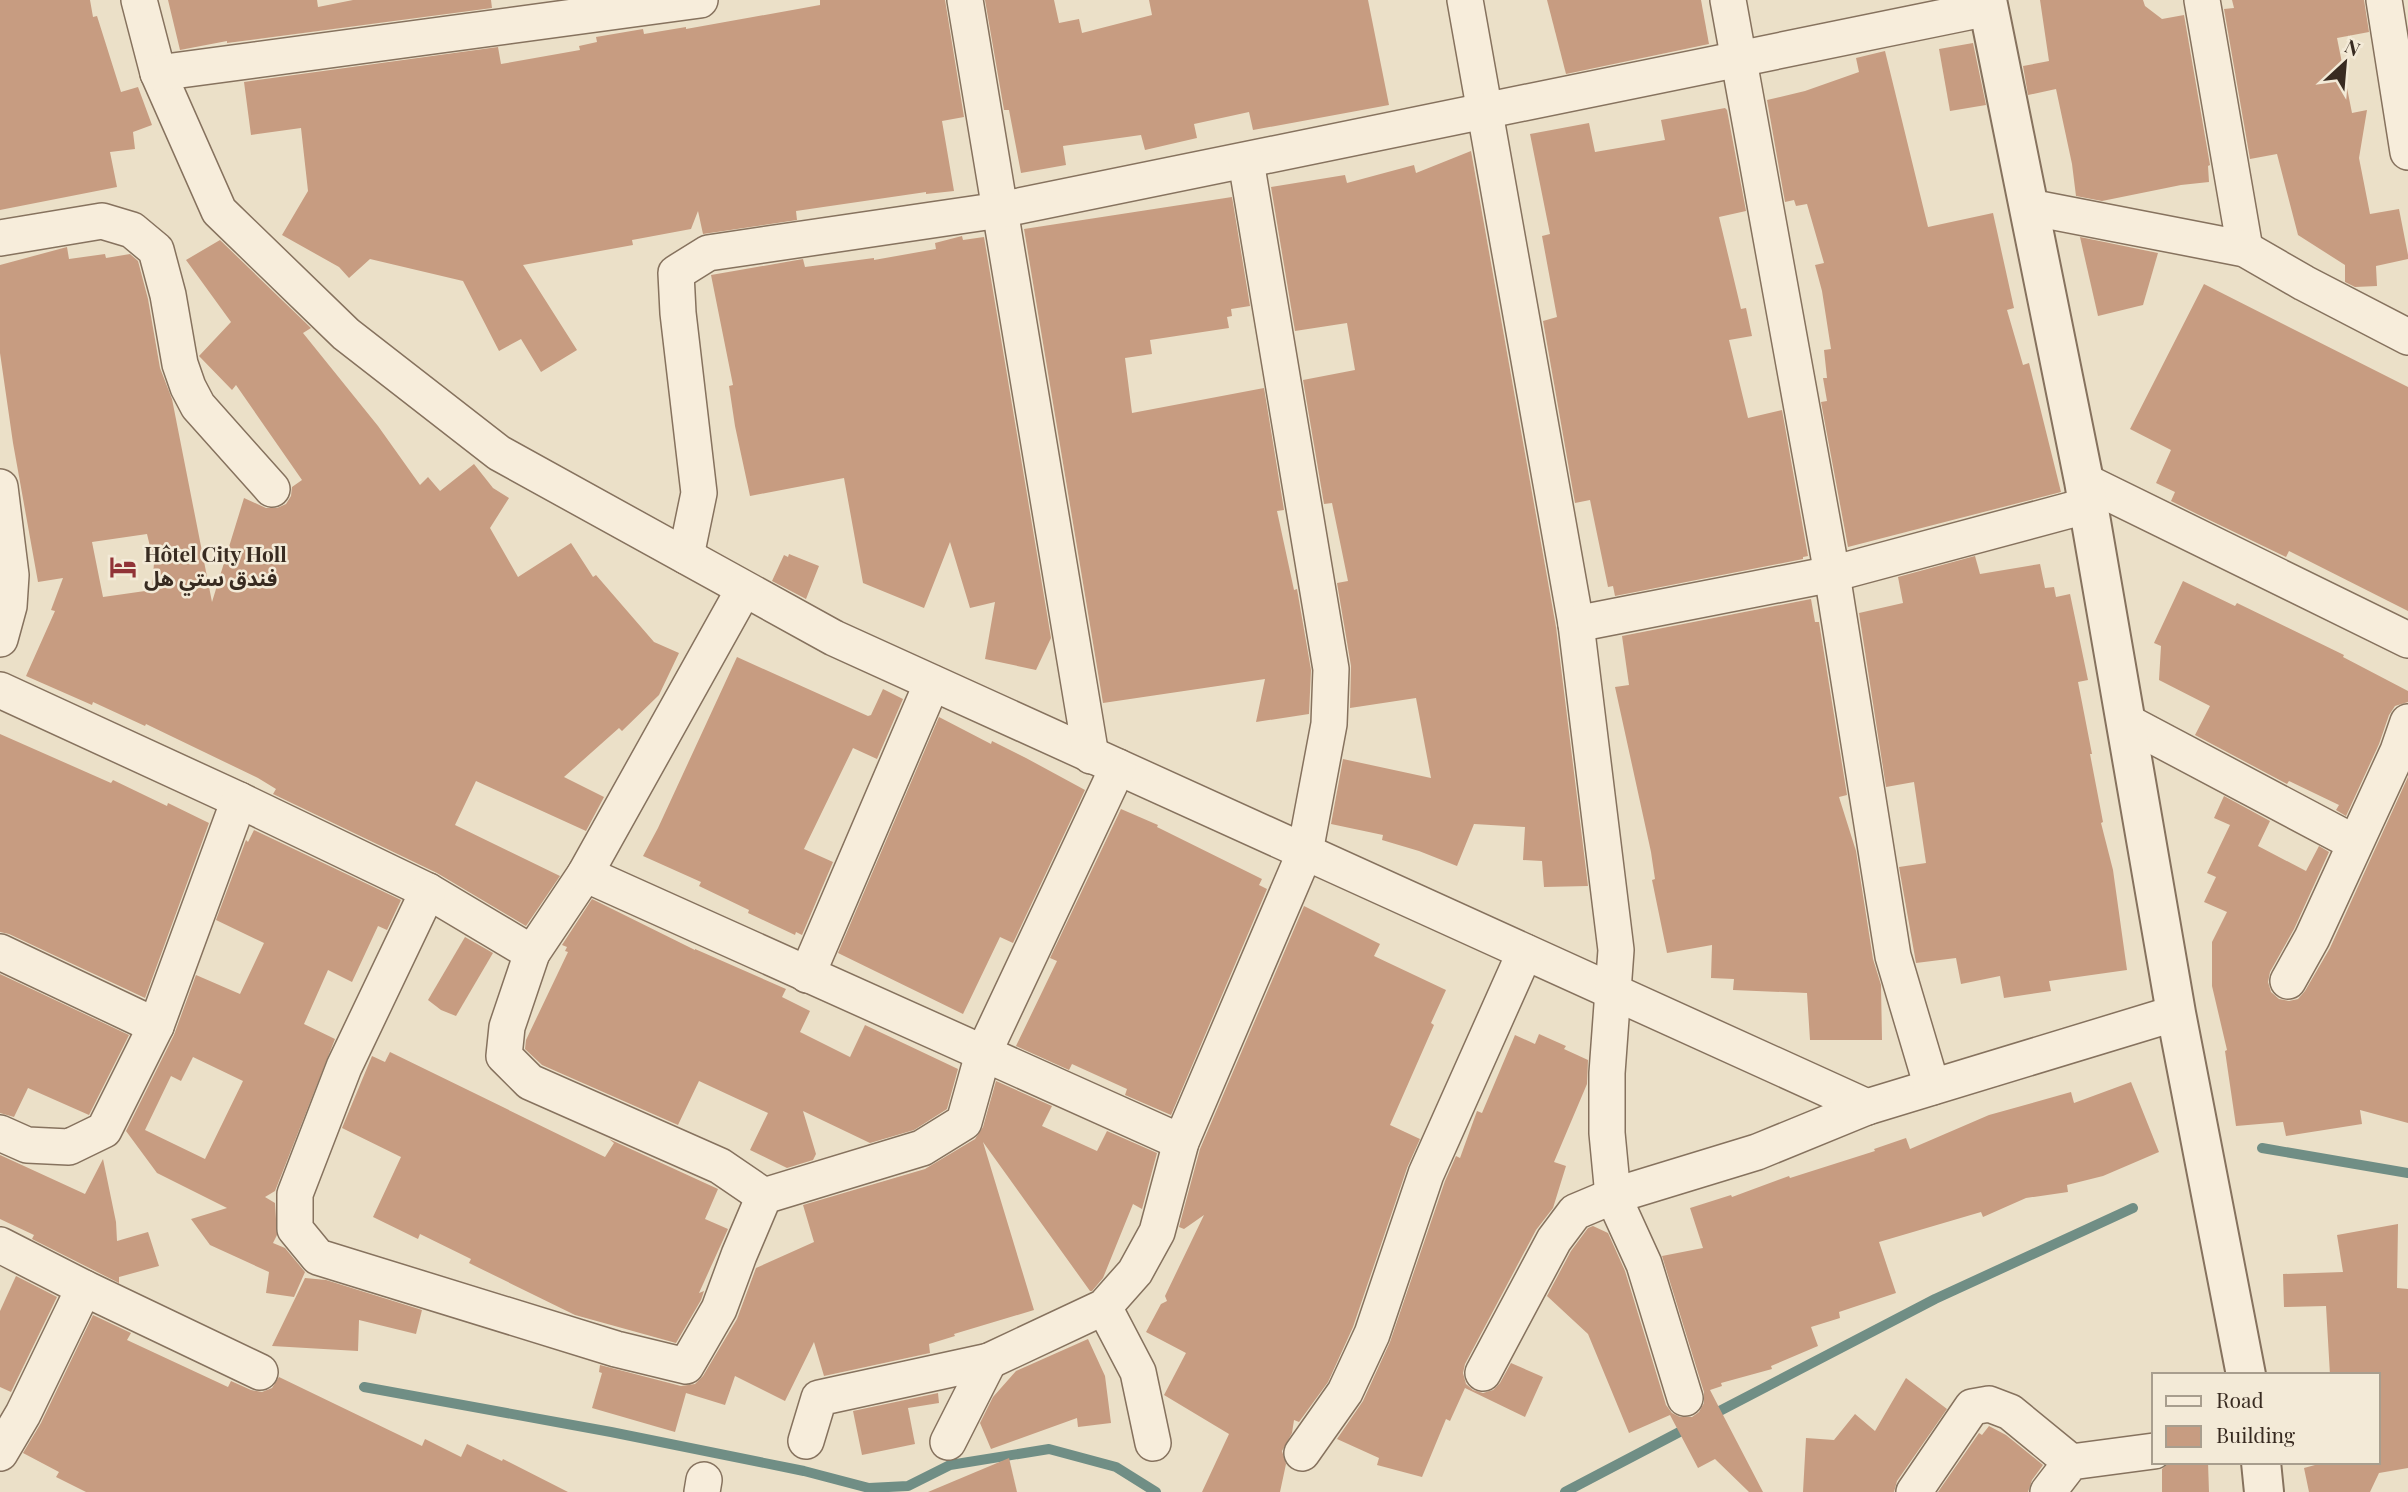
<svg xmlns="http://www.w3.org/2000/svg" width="2408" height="1492" viewBox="0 0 2408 1492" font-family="'Playfair Display','Noto Sans Arabic',serif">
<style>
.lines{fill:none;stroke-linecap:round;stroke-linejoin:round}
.stream{stroke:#708e85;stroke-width:10}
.building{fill:#c79c81;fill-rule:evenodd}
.minor-casing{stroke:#86725e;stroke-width:38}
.tertiary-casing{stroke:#86725e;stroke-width:42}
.minor{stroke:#f7eddb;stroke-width:35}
.tertiary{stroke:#f7eddb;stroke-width:38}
.labels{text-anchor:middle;stroke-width:5;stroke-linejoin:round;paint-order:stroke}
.poi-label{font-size:21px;font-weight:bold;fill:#382b21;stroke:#f3ead7;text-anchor:start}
</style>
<rect width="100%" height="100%" fill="#ebe0c8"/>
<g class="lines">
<g class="stream">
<path d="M2262 1148 2408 1173"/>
<path d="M364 1387 611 1432 804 1471 869 1488 908 1486 950 1465 1049 1449 1116 1467 1156 1492"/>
<path d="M1710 1416 1935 1299 2133 1208"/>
<path d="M1565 1492 1689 1427"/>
</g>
</g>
<g class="building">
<path d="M0 0H90L93 17 97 16 121 92 138 87 152 125 133 132 135 149 110 152 117 187 0 210Z"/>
<path d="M168 0H317L318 7 353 0H491L492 8 227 43V41L180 50Z"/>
<path d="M820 0H945L964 117 942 121 954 191 926 194V192L796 211 797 220 703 234 698 211 691 229 632 240 633 245 523 265 577 350 541 372 521 339 499 351 463 281 370 259 349 278 339 267 282 235 308 191 301 128 251 135 244 82 498 47 501 64 580 50 579 46 597 42 596 37 643 29 644 34 686 27V29L820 5Z"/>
<path d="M985 0H1054L1059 23 1079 19 1082 33 1152 15 1149 0H1368L1389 105 1253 130 1249 112 1194 124 1197 138 1145 150 1141 135 1063 146 1066 165 1021 173 1009 110H1004Z"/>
<path d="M1547 0H1701L1709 44 1566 74Z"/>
<path d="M2040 0H2143L2145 6 2162 19 2184 15 2210 165 2208 166 2209 182 2181 185 2102 201 2076 196 2072 164 2056 89 2028 95 2023 66 2049 61Z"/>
<path d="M2232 0H2364L2369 32 2337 38 2352 113 2367 110 2359 158 2370 214 2399 209 2408 255V259L2376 266 2377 286 2355 287 2345 282V265L2298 235 2277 154 2250 159 2224 9 2234 8Z"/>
<path d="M1973 43 1986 105 1950 111 1939 49Z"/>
<path d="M1885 51 1928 227 1993 213 2014 308 2007 310 2023 365 2029 363 2061 492 1848 547 1821 402 1827 401 1823 378H1827L1824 350 1831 349 1822 291 1815 265 1824 263 1807 204 1796 206 1794 200 1785 202 1767 100 1805 91 1859 72 1856 58Z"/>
<path d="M1725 108 1727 110 1746 211 1719 217 1741 309 1746 308 1752 336 1729 340 1748 418 1782 410 1808 556 1803 557V559L1615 596 1613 586 1608 587 1590 500 1575 503 1543 321 1557 317 1542 236 1550 234 1530 134 1589 123 1595 152 1665 140 1661 120Z"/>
<path d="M1471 151 1556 627 1588 886 1544 887 1542 861 1523 860 1525 827 1474 824 1457 866 1419 851 1382 840 1383 835 1331 824 1343 759 1431 778 1416 698 1350 708 1351 666 1337 583 1348 581 1332 503 1324 504 1303 380 1355 370 1347 323 1295 331 1271 187 1345 175 1347 183 1414 165 1416 173Z"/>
<path d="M1232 197 1250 306 1231 309 1232 316 1227 317 1229 328 1150 340 1152 354 1125 358 1132 413 1264 388 1284 510 1277 511 1294 590 1297 589 1311 670 1309 714 1256 722 1265 679 1103 703 1024 229Z"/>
<path d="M962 236 963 240 984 237 1051 638 1036 670 985 659 995 602 970 608 950 542 924 608 863 583 844 478 750 496 735 426 729 386 733 385 711 275 803 259 805 267 874 258V260L936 249 935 243Z"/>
<path d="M2080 237 2158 253 2143 305 2098 316Z"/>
<path d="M220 240 311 328 303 333 378 426 420 485 428 477 440 491 474 464 493 488 509 498 490 528 518 577 571 543 593 577 596 575 654 642 679 653 659 695 622 731 619 728 564 777 604 797 586 831 476 781 455 825 560 876 526 926 437 873 273 794 276 789 258 778 146 724 145 726 93 702 92 705 26 676 55 611 51 610 63 578 38 582 13 443 0 353V265L67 247 69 259 105 254 106 258 130 254 138 261 148 299 160 368 172 399 212 602 244 498 266 508H277L286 504 291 496 292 487 302 480 236 385 232 390 199 356 231 322 186 260ZM147 534 154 563 152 590 103 597 92 542Z"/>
<path d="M2204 284 2408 387V611L2289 551 2286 557 2199 515 2171 501 2175 492 2156 483 2171 450 2130 429Z"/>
<path d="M789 554 819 566 806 599 772 581 784 555 788 557Z"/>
<path d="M1975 556 1980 574 2040 564 2045 588 2054 587 2056 597 2070 594 2088 680 2078 682 2092 754H2090L2103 822 2101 823 2113 870 2127 970 2049 981 2051 991 2004 998 2000 976 1961 984 1956 958 1916 963 1899 867 1926 863 1914 782 1886 787 1859 613 1903 603 1898 577Z"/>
<path d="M2183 581 2235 606 2237 603 2344 655 2343 657 2408 691V702L2395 706 2389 715 2379 744 2346 816 2336 810 2339 805 2289 781 2287 784 2195 735 2210 706 2159 680 2161 646 2154 643Z"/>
<path d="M1811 599 1815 622H1819L1847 795 1839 797 1856 851 1873 959 1881 985 1882 1040H1810L1807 993 1733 990 1734 979 1711 978 1712 945 1667 953 1652 880 1655 879 1651 852 1615 687 1629 685 1622 636Z"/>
<path d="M737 657 868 716 871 715 883 689 903 699 877 759 853 748 804 849 833 862 802 935 796 932 795 935 748 913 749 910 699 886 701 882 643 856 658 828Z"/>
<path d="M939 717 991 744 992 741 1026 758 1085 790 1013 943 1000 937 963 1014 838 953Z"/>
<path d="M0 734 111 783 113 780 167 806 168 803 209 823 145 998 9 934 0 932Z"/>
<path d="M2408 777V1123L2360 1110 2362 1124 2286 1136 2283 1122 2236 1126 2225 1051 2227 1050 2212 986V942L2227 912 2204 902 2216 877 2207 873 2230 825 2214 818 2224 796 2270 821 2258 846 2306 871 2319 846 2329 852 2294 929 2270 972 2268 982 2271 992 2279 999 2289 1001 2298 999 2305 991 2330 948Z"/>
<path d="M1121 809 1158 825 1157 827 1262 879 1259 885 1267 889 1171 1115 1125 1095 1127 1089 1072 1064 1069 1070 1016 1046 1057 961 1050 958Z"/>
<path d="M254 830 401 900 387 930 378 926 352 982 328 970 304 1024 335 1039 275 1191 265 1197 275 1203 277 1235 273 1243 285 1248 305 1272 294 1297 266 1293 269 1272 210 1245 191 1219 227 1208 157 1173 126 1131 174 1035 196 975 240 994 264 943 216 920 246 840 248 842ZM193 1057 243 1081 205 1159 145 1130 171 1076 181 1081Z"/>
<path d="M592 899 695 950V949L786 989 782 997 810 1011 800 1032 850 1057 865 1025 958 1069 947 1109 914 1130 870 1143 803 1111 816 1154 813 1160 787 1168 750 1150 768 1113 699 1081 678 1125 542 1065 525 1049 526 1040 568 952 565 951 567 947 562 945Z"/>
<path d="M1304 906 1380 944 1374 956 1446 990 1431 1023 1434 1025 1390 1125 1420 1139 1407 1168 1353 1327 1328 1382 1299 1422 1294 1420 1292 1433 1282 1451 1286 1464 1280 1492H1202L1229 1434 1164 1395 1186 1353 1146 1332 1161 1304 1167 1301 1165 1296 1204 1215 1184 1229 1179 1227 1200 1149Z"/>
<path d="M465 937 493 953 456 1016 441 1010 428 1000Z"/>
<path d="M0 974 129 1035 89 1115 28 1088 14 1117 0 1113Z"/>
<path d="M1539 1034 1566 1046 1564 1049 1588 1060 1587 1084 1554 1162 1566 1166 1553 1208 1536 1230 1465 1364 1463 1373 1466 1384 1473 1390 1483 1393 1493 1390 1500 1383 1511 1363 1543 1377 1525 1417 1465 1388 1450 1421 1446 1419 1422 1477 1377 1465 1379 1458 1337 1439 1363 1401 1390 1342 1445 1181 1456 1156 1460 1158 1477 1111 1482 1113 1515 1035 1535 1044Z"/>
<path d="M390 1052 605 1157 614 1143 609 1139 718 1189 705 1219 728 1229 699 1293 704 1291 701 1300 676 1343 575 1315 469 1263 471 1259 420 1234 418 1239 373 1217 401 1157 342 1128 372 1056 385 1062Z"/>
<path d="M996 1081 1052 1106 1042 1126 1097 1151 1107 1131 1157 1153 1142 1209 1133 1204 1103 1278 1092 1291H1090L983 1142 1034 1310 954 1334 955 1336 929 1344 930 1353 824 1376 814 1342 785 1401 735 1376 725 1405 686 1393 675 1432 592 1408 602 1373 599 1372 600 1365 681 1386 695 1384 703 1376 737 1319 756 1268 814 1242 803 1205 925 1169 975 1139 983 1127Z"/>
<path d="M2131 1082 2159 1152 2103 1176 2067 1185 2068 1192 2026 1198 1983 1217 1981 1212 1879 1242 1896 1293 1839 1312 1840 1318 1811 1327 1818 1346 1771 1366 1772 1369 1721 1383 1722 1386 1710 1390 1763 1492H1749L1715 1459 1698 1468 1670 1415 1629 1433 1588 1334 1547 1296 1571 1251 1588 1228 1593 1226 1608 1233 1625 1271 1666 1405 1672 1413 1680 1417H1692L1699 1412 1704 1403V1392L1662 1256 1703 1248 1690 1208 1731 1195 1732 1197 1789 1176 1790 1178 1875 1151 1874 1149 1906 1138 1910 1149 1989 1115 2071 1092 2074 1103Z"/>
<path d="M0 1155 85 1194 103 1159 116 1222 117 1241 148 1232 159 1266 119 1277V1283L32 1239 34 1235 0 1219Z"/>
<path d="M2398 1224 2397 1288 2408 1289V1468L2379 1473 2370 1492H2309L2304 1468 2326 1462H2378V1375H2330L2326 1306 2284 1307 2283 1274 2343 1272 2337 1235Z"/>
<path d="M16 1276 57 1297 11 1392 0 1387V1311Z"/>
<path d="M305 1278 326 1280 422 1310 416 1334 359 1320 358 1351 272 1346Z"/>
<path d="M93 1315 131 1333 127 1340 228 1387 231 1381 251 1390 262 1392 272 1388 279 1377 422 1446 425 1439 461 1457 467 1444 502 1461 503 1459 568 1492H86L56 1477 59 1472 23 1453 41 1423Z"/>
<path d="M1088 1339 1105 1376 1111 1423 1078 1427 1077 1418 991 1449 980 1423 993 1397 1016 1371Z"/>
<path d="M1906 1378 1947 1409 1897 1481 1894 1492H1803L1806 1438 1834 1440 1855 1414 1875 1431Z"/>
<path d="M938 1393 939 1403 908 1408 915 1444 862 1455 853 1411Z"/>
<path d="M1989 1426 2006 1435 2043 1465 2032 1480 2028 1492H1938L1979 1433 1982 1435Z"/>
<path d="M1009 1458 1017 1492H928Z"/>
<path d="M2170 1462H2208L2209 1492H2162V1469Z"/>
</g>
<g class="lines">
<defs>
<g id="minor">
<path d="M139 0 158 73 219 211 346 334 499 453 834 638 1867 1107 2176 1013"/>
<path d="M965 0 1091 756"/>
<path d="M1465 0 1576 624 1616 950 1607 1073V1133L1613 1196 1644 1264 1685 1398"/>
<path d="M1728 0 1832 574 1893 956 1932 1087"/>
<path d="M2202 0 2245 249"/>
<path d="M2384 0 2408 152"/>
<path d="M158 73 700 0"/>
<path d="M2029 207 2245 249 2304 283 2408 337"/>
<path d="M0 238 102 221 132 230 156 250 168 295 180 364 188 387 198 406 272 489"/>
<path d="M2084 481 2408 640"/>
<path d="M0 487 11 575 9 606 0 639"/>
<path d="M686 556 699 493 678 313 676 273 708 253 1000 210 1988 8"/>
<path d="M744 589 585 874 532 953 507 1027 504 1056 530 1082 720 1166 764 1196"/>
<path d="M1576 624 1832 574 2089 505"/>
<path d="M0 690 239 800 428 891 532 953"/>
<path d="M2125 721 2355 843"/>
<path d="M585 874 1181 1142"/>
<path d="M428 891 344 1067 295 1194V1229L318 1257 616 1349 686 1366 719 1309 739 1255 764 1196 922 1148 964 1122 983 1054 1118 767"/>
<path d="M0 952 156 1026"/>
<path d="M807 975 932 683"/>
<path d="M2288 981 2312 938 2398 751 2408 722"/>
<path d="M0 1133 27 1145 69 1147 104 1130 156 1026 239 800"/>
<path d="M0 1245 84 1288 260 1372"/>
<path d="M1104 1307 1138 1372 1153 1443"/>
<path d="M1483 1373 1554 1240 1575 1212 1613 1196 1757 1152 1867 1107"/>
<path d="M806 1441 819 1398 989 1361 1104 1307 1135 1272 1157 1232 1181 1142 1305 852 1329 724 1331 669 1246 161"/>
<path d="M948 1442 989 1361"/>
<path d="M0 1453 23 1414 84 1288"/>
<path d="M1302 1453 1345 1392 1372 1334 1426 1174 1525 952"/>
<path d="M702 1492 704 1480"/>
<path d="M1914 1492 1972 1407 1989 1404 2010 1412 2071 1462"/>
<path d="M2048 1492 2071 1462 2154 1451"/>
</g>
<g id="tertiary">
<path d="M1987 0 2084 481 2176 1013 2246 1375"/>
<path d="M2261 1462 2264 1492"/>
</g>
</defs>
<use href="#minor" class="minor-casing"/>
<use href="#tertiary" class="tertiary-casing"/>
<use href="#minor" class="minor"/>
<use href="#tertiary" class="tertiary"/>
</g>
<defs>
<symbol id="hotel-bare" viewBox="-9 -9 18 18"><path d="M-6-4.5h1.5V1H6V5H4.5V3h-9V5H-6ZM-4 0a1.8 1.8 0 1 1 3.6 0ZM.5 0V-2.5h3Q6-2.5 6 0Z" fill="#913337" stroke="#f3ead7" stroke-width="2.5" paint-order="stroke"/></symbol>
</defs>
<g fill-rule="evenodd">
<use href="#hotel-bare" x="104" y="548" width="38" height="38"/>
</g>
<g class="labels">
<g class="poi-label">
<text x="144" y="562">Hôtel City Holl<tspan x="144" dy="24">فندق ستي هل</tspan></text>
</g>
</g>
<rect x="2152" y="1373" width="228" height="91" fill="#f3ead7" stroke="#a89e8e" stroke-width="2"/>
<rect x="2166" y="1396" width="35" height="10" fill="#f7eddb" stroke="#a89e8e" stroke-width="2"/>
<text x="2216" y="1408" font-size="21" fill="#382b21">Road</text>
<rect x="2166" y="1426" width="35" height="21" fill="#c79c81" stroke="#a89e8e" stroke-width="2"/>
<text x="2216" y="1443" font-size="21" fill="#382b21">Building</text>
<g transform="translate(2345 63) rotate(26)" stroke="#f3ead7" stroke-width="5" paint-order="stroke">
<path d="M0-5L12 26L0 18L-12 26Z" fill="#382b21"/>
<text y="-10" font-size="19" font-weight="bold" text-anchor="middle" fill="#382b21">N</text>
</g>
</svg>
